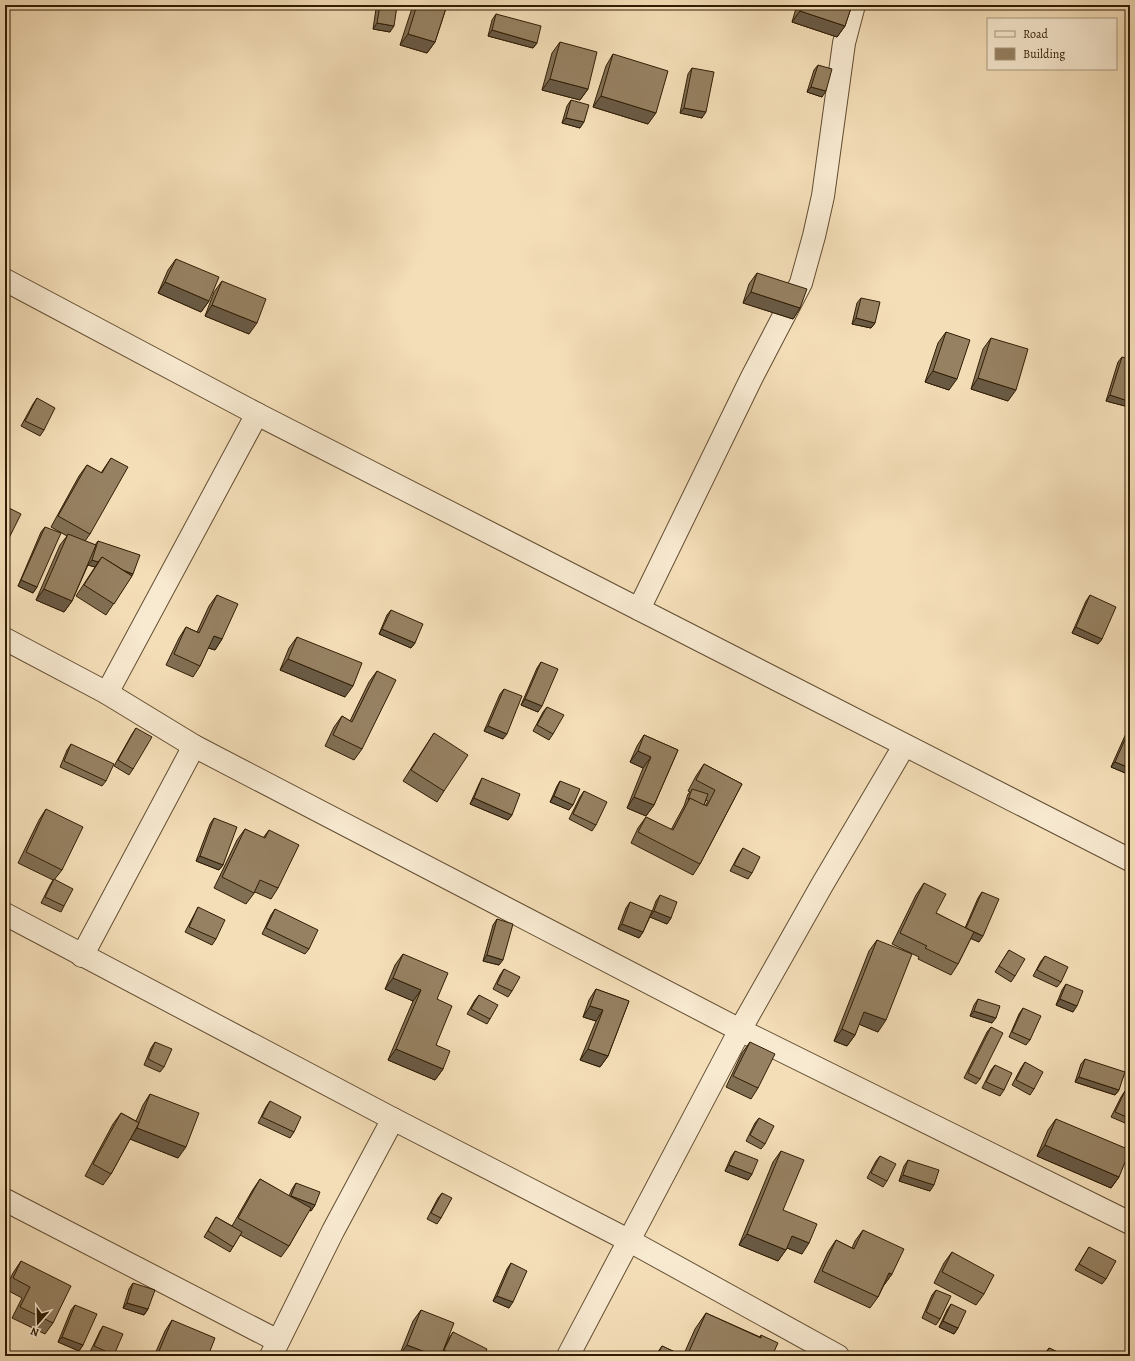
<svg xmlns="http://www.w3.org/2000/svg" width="1135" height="1361" viewBox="0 0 1135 1361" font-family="Alegreya,serif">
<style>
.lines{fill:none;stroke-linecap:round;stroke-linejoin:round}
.minor-casing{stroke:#624d31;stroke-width:24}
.minor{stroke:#f8ead1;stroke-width:22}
.wall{fill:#816f54;stroke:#311d04;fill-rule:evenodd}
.shaded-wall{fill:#695a45;stroke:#311d04}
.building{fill:#968162;stroke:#311d04}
</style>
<rect width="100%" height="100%" fill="#f4deb8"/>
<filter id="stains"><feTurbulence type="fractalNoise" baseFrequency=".005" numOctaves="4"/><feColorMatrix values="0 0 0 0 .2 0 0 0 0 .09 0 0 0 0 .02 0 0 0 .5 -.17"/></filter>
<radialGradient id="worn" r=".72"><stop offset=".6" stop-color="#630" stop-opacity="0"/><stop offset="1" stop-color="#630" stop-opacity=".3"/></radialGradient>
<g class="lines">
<defs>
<g id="minor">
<path d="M5 280 257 414 1130 860"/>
<path d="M639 609 752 377 801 283 814 236 823 196 844 43 854 5"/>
<path d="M5 639 107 693 194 746 740 1030 1130 1223"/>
<path d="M107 693 257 414"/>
<path d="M5 914 393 1119 628 1240 838 1356"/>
<path d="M82 956 194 746"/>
<path d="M5 1200 278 1341"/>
<path d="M271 1356 333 1231 393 1119"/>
<path d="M568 1356 740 1030 822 885 904 746"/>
</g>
</defs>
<use href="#minor" class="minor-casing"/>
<use href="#minor" class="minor"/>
</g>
<g class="wall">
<path d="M379 5H391L390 32 373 29 376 9Z"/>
<path d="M413 5H447L435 42 427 53 400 45Z"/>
<path d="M797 5H852L845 26 837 37 792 22Z"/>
<path d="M496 14 537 43 533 48 488 36 492 20Z"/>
<path d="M560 42 588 89 580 100 542 90 552 53Z"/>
<path d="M613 54 648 124 593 107 606 66Z"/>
<path d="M818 65 822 97 807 92 814 70Z"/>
<path d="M692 68 702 118 680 113 688 74Z"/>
<path d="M571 100 580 128 562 123 567 106Z"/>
<path d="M176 259 209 301 201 312 158 293 168 270Z"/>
<path d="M757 273 800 308 793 319 743 303 749 284Z"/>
<path d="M222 281 249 334 205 316 214 292Z"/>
<path d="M861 298 875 323 871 328 852 324 857 303Z"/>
<path d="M946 332 949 390 925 382 938 343Z"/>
<path d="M991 338 1008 401 971 389 983 349Z"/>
<path d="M1122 357 1128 401 1125 406 1106 401 1118 362Z"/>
<path d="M37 398 44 430 40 436 21 426 33 404Z"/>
<path d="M111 458 90 534 85 541 95 545 98 541 133 574 106 615 76 596 95 567 88 565 72 601 64 612 36 600 60 545 67 536 51 527 79 476 87 465 101 473Z"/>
<path d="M45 527 37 587 33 593 18 586 41 532Z"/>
<path d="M217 595 222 639 215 650 208 648 200 666 193 677 166 665 179 638 186 627 197 632 209 606Z"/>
<path d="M1090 595 1102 639 1098 644 1072 633 1086 601Z"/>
<path d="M391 610 415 643 411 648 379 634 387 615Z"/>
<path d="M297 637 345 697 280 670 289 648Z"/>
<path d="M541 662 538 712 521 705 537 668Z"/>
<path d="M377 671 362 749 354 760 325 746 334 727 342 716 350 721 369 682Z"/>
<path d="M504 689 503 739 484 731 500 694Z"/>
<path d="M547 707 553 734 549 740 533 731 543 712Z"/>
<path d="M1130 726V775L1111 767 1128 729Z"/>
<path d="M136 728 133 769 129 775 114 766 132 734Z"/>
<path d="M434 733 444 791 437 802 403 781Z"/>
<path d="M644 735 678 750 654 805 646 816 627 808 643 768 630 762 637 746Z"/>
<path d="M71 744 106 781 102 786 60 767 67 750Z"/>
<path d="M704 764 742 784 700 864 693 875 631 843 638 828 646 817 671 830 684 806 688 794 690 792 688 791 696 776ZM706 800 708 801 705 806 704 805Z"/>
<path d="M482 778 512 815 508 820 470 804 479 784Z"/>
<path d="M560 781 569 810 550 802 557 786Z"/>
<path d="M584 791 596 825 592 831 569 819 580 797Z"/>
<path d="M46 809 62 870 54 880 64 906 61 912 41 903 50 885 53 880 18 863 39 820Z"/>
<path d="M214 818 223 865 219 870 196 861 210 824Z"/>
<path d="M245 829 263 838 269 830 278 888 271 899 255 892 246 904 214 888 237 840Z"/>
<path d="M743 848 752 873 748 879 730 871 739 854Z"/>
<path d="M924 883 936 913 965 928 978 898 982 892 979 942 971 938 958 964 951 975 918 959 919 957 892 944 916 895Z"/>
<path d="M660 895 671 918 667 924 650 917 643 932 639 938 618 929 626 908 630 902 652 912 656 901Z"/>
<path d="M198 907 216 939 212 945 185 932 195 913Z"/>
<path d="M275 909 309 949 305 954 262 934 271 915Z"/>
<path d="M497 919 499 965 483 961 493 925Z"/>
<path d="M877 940 878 1032 859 1024 855 1035 847 1046 834 1041 869 951Z"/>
<path d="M1009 950 1015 976 1011 982 995 972Z"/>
<path d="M403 954 437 999 436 1045 443 1069 435 1080 388 1060 413 1001 385 989 395 965Z"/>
<path d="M1045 956 1061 982 1057 987 1033 976 1041 961Z"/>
<path d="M504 969 512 991 508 997 493 989 500 975Z"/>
<path d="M1066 984 1073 1012 1056 1005 1062 990Z"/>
<path d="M596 989 629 1001 608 1056 600 1067 580 1060 596 1021 583 1017 589 1000Z"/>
<path d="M479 995 490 1019 487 1024 467 1014 475 1000Z"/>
<path d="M978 999 992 1023 970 1016 974 1005Z"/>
<path d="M1023 1008 1030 1040 1026 1045 1009 1037 1019 1014Z"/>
<path d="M991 1027 980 1079 976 1084 964 1078 987 1032Z"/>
<path d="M155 1042 164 1067 160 1072 144 1065 151 1048Z"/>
<path d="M750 1042 758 1088 751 1099 726 1087 742 1053Z"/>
<path d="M1085 1059 1119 1090 1115 1095 1075 1082 1081 1064Z"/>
<path d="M1025 1062 1034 1089 1030 1095 1012 1085 1021 1068Z"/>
<path d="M995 1065 1004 1090 1000 1096 982 1088 991 1070Z"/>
<path d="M1125 1091 1129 1118 1125 1123 1111 1117 1121 1097Z"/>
<path d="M150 1094 178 1158 130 1139 111 1174 103 1185 85 1176 113 1124 121 1113 136 1121 143 1105Z"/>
<path d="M270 1101 294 1132 290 1138 258 1123 266 1107Z"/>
<path d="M759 1118 765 1144 761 1149 746 1141 755 1123Z"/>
<path d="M1056 1119 1119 1177 1111 1188 1037 1156 1048 1130Z"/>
<path d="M735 1151 752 1174 748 1180 725 1171 731 1157Z"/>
<path d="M781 1151 783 1210 802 1254 787 1248 778 1261 739 1245 773 1162Z"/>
<path d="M880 1156 887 1181 883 1187 867 1178 876 1161Z"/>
<path d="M908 1160 930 1191 899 1181 904 1166Z"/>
<path d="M260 1179 289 1196 292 1189 296 1183 315 1205 311 1211 309 1210 289 1246 281 1257 240 1235 230 1252 204 1237 216 1217 232 1226 252 1191Z"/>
<path d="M442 1193 441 1218 437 1224 427 1219 438 1198Z"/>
<path d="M863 1230 892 1274 884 1285 878 1297 870 1308 814 1282 828 1252 836 1240 852 1248 855 1241Z"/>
<path d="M1089 1247 1106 1279 1102 1284 1075 1270Z"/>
<path d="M952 1252 984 1294 976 1305 934 1283 944 1263Z"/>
<path d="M21 1261 53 1323 45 1334 12 1318 22 1298 5 1289 13 1273Z"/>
<path d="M511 1263 509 1308 493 1301 507 1269Z"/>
<path d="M133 1283 148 1309 144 1315 123 1308 129 1289Z"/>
<path d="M936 1290 940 1319 936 1325 922 1318 932 1295Z"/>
<path d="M951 1304 958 1328 954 1334 939 1327 947 1310Z"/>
<path d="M75 1305 83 1345 79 1351 58 1342 71 1310Z"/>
<path d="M421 1310 444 1348 449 1338 453 1332 484 1356H399L413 1321Z"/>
<path d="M706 1313 760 1337 761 1335 772 1356H655L662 1346 683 1356 695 1329Z"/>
<path d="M172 1320 208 1356H154L165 1331Z"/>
<path d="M103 1326 114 1355V1356H100L90 1352 100 1331Z"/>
<path d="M1049 1348 1066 1356H1043Z"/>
</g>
<g class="shaded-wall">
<path d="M800 11 845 26 837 37 792 22Z"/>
<path d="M377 23 394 26 390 32 373 29Z"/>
<path d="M492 30 537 43 533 48 488 36Z"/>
<path d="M408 34 435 42 427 53 400 45Z"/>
<path d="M550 79 588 89 580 100 542 90Z"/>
<path d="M811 87 826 91 822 97 807 92Z"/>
<path d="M601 96 656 113 648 124 593 107Z"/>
<path d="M684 108 706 112 702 118 680 113Z"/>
<path d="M566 118 584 122 580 128 562 123Z"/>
<path d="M165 282 209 301 201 312 158 293Z"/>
<path d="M751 292 800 308 793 319 743 303Z"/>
<path d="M212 305 257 323 249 334 205 316Z"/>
<path d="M856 318 875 323 871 328 852 324Z"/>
<path d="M933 371 957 379 949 390 925 382Z"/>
<path d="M978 378 1016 390 1008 401 971 389Z"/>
<path d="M1110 395 1128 401 1125 406 1106 401Z"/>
<path d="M92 560 98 562 95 567 88 565Z"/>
<path d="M99 562 133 574 129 579Z"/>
<path d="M21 580 37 587 33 593 18 586Z"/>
<path d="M44 589 72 601 64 612 36 600Z"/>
<path d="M1076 627 1102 639 1098 644 1072 633Z"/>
<path d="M382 629 415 643 411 648 379 634Z"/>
<path d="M214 636 222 639 215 650 206 647Z"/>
<path d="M288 659 353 686 345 697 280 670Z"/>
<path d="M525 699 542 706 538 712 521 705Z"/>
<path d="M488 726 507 734 503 739 484 731Z"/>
<path d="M638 751 651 757 643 768 630 762Z"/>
<path d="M1115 762 1130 768V775L1111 767Z"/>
<path d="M554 796 573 805 569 810 550 802Z"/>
<path d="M634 797 654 805 646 816 627 808Z"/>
<path d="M474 798 512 815 508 820 470 804Z"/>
<path d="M200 856 223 865 219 870 196 861Z"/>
<path d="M654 911 671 918 667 924 650 917Z"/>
<path d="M622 924 643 932 639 938 618 929Z"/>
<path d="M966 929 983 936 979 942 962 935Z"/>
<path d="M487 955 503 960 499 965 483 961Z"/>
<path d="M393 978 421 990 413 1001 385 989Z"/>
<path d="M1060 999 1077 1006 1073 1012 1056 1005Z"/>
<path d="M590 1006 603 1010 596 1021 583 1017Z"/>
<path d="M974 1011 996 1018 992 1023 970 1016Z"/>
<path d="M864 1012 886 1020 878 1032 856 1023Z"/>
<path d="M842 1029 855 1035 847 1046 834 1041Z"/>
<path d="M396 1049 443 1069 435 1080 388 1060Z"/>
<path d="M588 1049 608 1056 600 1067 580 1060Z"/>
<path d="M1079 1077 1119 1090 1115 1095 1075 1082Z"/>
<path d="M137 1128 186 1147 178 1158 130 1139Z"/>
<path d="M1045 1145 1119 1177 1111 1188 1037 1156Z"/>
<path d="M729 1165 752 1174 748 1180 725 1171Z"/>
<path d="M903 1175 934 1185 930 1191 899 1181Z"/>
<path d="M291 1196 315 1205 311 1211 287 1202Z"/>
<path d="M747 1234 786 1250 778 1261 739 1245Z"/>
<path d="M792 1236 809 1243 802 1254 785 1247Z"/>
<path d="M889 1273 892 1274 884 1285 882 1284Z"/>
<path d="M497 1296 513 1302 509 1308 493 1301Z"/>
<path d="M127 1303 148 1309 144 1315 123 1308Z"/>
<path d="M943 1321 958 1328 954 1334 939 1327Z"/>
<path d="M62 1337 83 1345 79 1351 58 1342Z"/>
<path d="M407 1345 436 1356H399Z"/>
</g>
<g class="building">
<path d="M380 5H391L397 6 394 26 377 23Z"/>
<path d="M417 5H447L435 42 408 34Z"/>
<path d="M802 5H852L845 26 800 11Z"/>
<path d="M496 14 541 26 537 43 492 30Z"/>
<path d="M560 42 597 52 588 89 550 79Z"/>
<path d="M613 54 668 71 656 113 601 96Z"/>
<path d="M818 65 832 69 826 91 811 87Z"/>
<path d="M692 68 714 72 706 112 684 108Z"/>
<path d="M571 100 589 105 584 122 566 118Z"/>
<path d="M176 259 219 277 209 301 165 282Z"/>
<path d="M757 273 807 289 800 308 751 292Z"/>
<path d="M222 281 266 299 257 323 212 305Z"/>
<path d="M861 298 880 302 875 323 856 318Z"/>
<path d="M946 332 970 340 957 379 933 371Z"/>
<path d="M991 338 1028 349 1016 390 978 378Z"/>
<path d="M1122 357 1130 359V396L1128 401 1110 395Z"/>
<path d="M37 398 55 408 44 430 25 421Z"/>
<path d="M111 458 128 467 90 534 58 516 87 465 102 473Z"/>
<path d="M5 506 21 514 5 546Z"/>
<path d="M45 527 61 533 37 587 21 580Z"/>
<path d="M68 534 96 545 72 601 44 589Z"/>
<path d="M98 541 140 555 133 574 123 570 102 557 98 562 92 560Z"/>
<path d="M102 557 132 576 114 604 84 585Z"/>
<path d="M217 595 238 604 222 639 214 636 200 666 174 654 186 627 199 633Z"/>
<path d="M1090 595 1116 607 1102 639 1076 627Z"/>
<path d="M391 610 423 624 415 643 382 629Z"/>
<path d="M297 637 362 663 353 686 288 659Z"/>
<path d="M541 662 558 669 542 706 525 699Z"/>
<path d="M377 671 396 680 362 749 333 735 342 716 352 722Z"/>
<path d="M504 689 522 696 507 734 488 726Z"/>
<path d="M547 707 564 715 553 734 537 725Z"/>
<path d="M136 728 152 737 133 769 118 760Z"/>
<path d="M1130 728V768L1115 762Z"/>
<path d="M434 733 468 755 444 791 411 770Z"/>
<path d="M644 735 678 750 654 805 634 797 651 757 638 751Z"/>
<path d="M71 744 114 764 106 781 64 761Z"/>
<path d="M5 759 8 760 5 766Z"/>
<path d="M704 764 742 784 700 864 638 832 646 817 673 830 690 798 707 806 715 790 696 780Z"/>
<path d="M482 778 520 794 512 815 474 798Z"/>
<path d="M560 781 580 789 573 805 554 796Z"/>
<path d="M692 789 708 794 704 805 690 798 688 800Z"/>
<path d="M584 791 607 802 596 825 573 814Z"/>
<path d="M46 809 83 827 62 870 26 852Z"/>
<path d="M214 818 237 827 223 865 200 856Z"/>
<path d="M245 829 265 838 269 830 299 845 278 888 260 880 254 893 222 877Z"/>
<path d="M743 848 760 857 752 873 734 865Z"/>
<path d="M54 879 73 889 64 906 45 897Z"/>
<path d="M924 883 946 894 936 913 974 932 958 964 925 948 927 946 900 933Z"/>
<path d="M982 892 999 899 983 936 966 928Z"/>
<path d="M660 895 677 902 671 918 654 911Z"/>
<path d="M630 902 652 911 643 932 622 924Z"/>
<path d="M198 907 225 920 216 939 189 927Z"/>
<path d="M275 909 318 930 309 949 266 928Z"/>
<path d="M497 919 513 924 503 960 487 955Z"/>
<path d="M877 940 912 954 886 1020 864 1012 855 1035 842 1029Z"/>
<path d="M1009 950 1025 959 1015 976 999 966Z"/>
<path d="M403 954 448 973 437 999 452 1006 436 1045 450 1051 443 1069 396 1049 421 990 393 978Z"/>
<path d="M1045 956 1068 967 1061 982 1037 970Z"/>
<path d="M504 969 520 977 512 991 497 984Z"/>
<path d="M1066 984 1083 991 1077 1006 1060 999Z"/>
<path d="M596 989 629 1001 608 1056 588 1049 603 1010 590 1006Z"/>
<path d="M479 995 498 1005 490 1019 471 1009Z"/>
<path d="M978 999 1000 1006 996 1018 974 1011Z"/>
<path d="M1023 1008 1041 1016 1030 1040 1012 1032Z"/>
<path d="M991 1027 1003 1033 980 1079 968 1073Z"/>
<path d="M155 1042 172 1049 164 1067 148 1059Z"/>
<path d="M750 1042 775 1054 758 1088 733 1076Z"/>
<path d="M1085 1059 1125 1072 1119 1090 1079 1077Z"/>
<path d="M1025 1062 1043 1072 1034 1089 1016 1080Z"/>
<path d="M995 1065 1012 1073 1004 1090 986 1082Z"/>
<path d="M1125 1091 1130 1094V1115L1129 1118 1115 1112Z"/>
<path d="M150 1094 199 1113 186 1147 137 1128Z"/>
<path d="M270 1101 301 1117 294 1132 262 1117Z"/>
<path d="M121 1113 139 1123 111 1174 93 1164Z"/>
<path d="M759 1118 774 1126 765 1144 750 1135Z"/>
<path d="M1056 1119 1130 1150 1119 1177 1045 1145Z"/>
<path d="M735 1151 758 1160 752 1174 729 1165Z"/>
<path d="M781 1151 804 1160 783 1210 817 1224 809 1243 792 1236 786 1250 747 1234Z"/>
<path d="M880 1156 896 1164 887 1181 871 1173Z"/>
<path d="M908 1160 939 1170 934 1185 903 1175Z"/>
<path d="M260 1179 311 1208 289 1246 238 1218Z"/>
<path d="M296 1183 320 1192 315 1205 291 1196Z"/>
<path d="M442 1193 452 1198 441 1218 431 1213Z"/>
<path d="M216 1217 242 1232 233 1247 208 1231Z"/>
<path d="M863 1230 904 1249 892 1274 889 1273 878 1297 822 1271 836 1240 854 1249Z"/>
<path d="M1089 1247 1116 1261 1106 1279 1079 1264Z"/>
<path d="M952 1252 994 1275 984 1294 942 1272Z"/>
<path d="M21 1261 71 1286 53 1323 20 1307 30 1287 13 1278Z"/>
<path d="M511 1263 527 1271 513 1302 497 1296Z"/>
<path d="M133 1283 155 1290 148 1309 127 1303Z"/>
<path d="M936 1290 951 1296 940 1319 926 1312Z"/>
<path d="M951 1304 966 1311 958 1328 943 1321Z"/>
<path d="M75 1305 97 1314 83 1345 62 1337Z"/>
<path d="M421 1310 454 1323 441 1356H436L407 1345Z"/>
<path d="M706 1313 761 1338V1335L778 1343 772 1356H687Z"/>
<path d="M172 1320 215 1338 208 1356H157Z"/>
<path d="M103 1326 123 1334 114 1355 94 1346Z"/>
<path d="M453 1332 487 1349 484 1356H456L444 1350Z"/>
<path d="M662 1346 684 1356H657Z"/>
<path d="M1049 1348 1066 1356H1045Z"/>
</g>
<rect width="1135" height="1361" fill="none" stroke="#f4deb8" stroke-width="20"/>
<rect x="6" y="6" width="1123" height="1349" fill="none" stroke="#311d04" stroke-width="2"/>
<rect x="10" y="10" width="1115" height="1341" fill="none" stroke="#311d04"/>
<rect x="987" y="18" width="130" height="52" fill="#f8ead1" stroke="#a8987f"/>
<rect x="995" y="31" width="20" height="6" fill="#f8ead1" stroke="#a8987f"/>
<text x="1023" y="38" font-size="12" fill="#311d04">Road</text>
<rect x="995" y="48" width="20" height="12" fill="#968162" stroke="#a8987f"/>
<text x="1023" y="58" font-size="12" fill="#311d04">Building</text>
<g transform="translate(38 1323) rotate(200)" stroke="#f8ead1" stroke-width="3" paint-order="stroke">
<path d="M0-3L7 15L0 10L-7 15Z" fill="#311d04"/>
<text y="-6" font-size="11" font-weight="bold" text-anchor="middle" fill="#311d04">N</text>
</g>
<rect width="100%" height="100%" filter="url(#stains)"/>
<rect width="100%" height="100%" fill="url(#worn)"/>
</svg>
